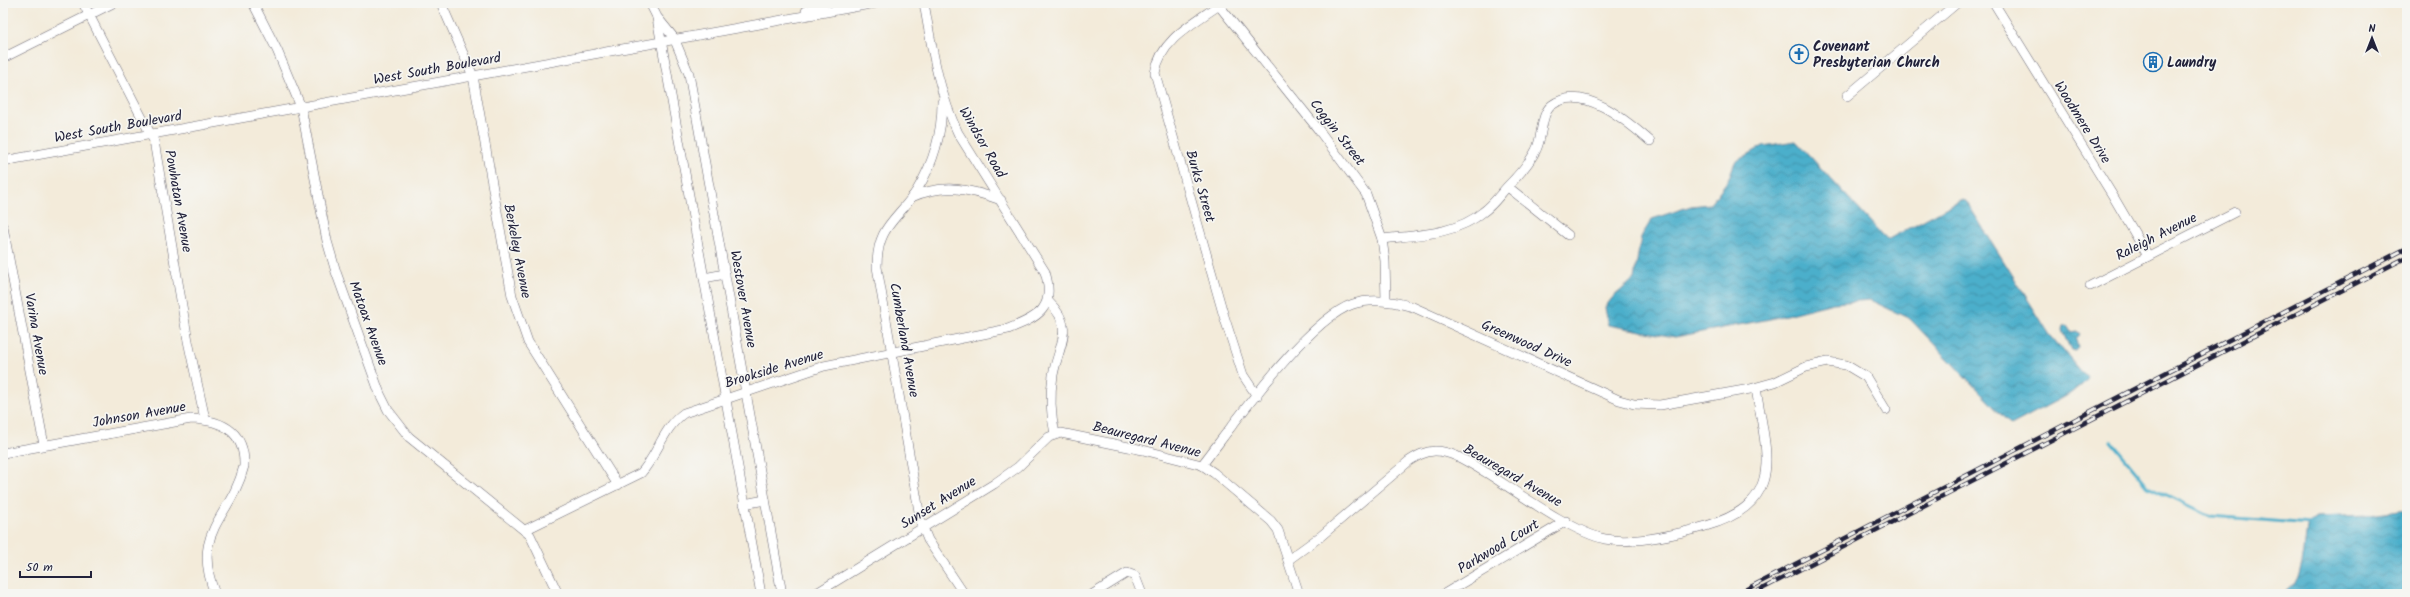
<svg xmlns="http://www.w3.org/2000/svg" width="2410" height="597" viewBox="0 0 2410 597" font-family="Kalam,sans-serif">
<style>
.water{fill:url(#water-waves);stroke:#376883}
.lines{fill:none;stroke-linecap:round;stroke-linejoin:round}
.stream{stroke:#4cafcb;stroke-width:3}
.minor-casing{stroke:#6b6873;stroke-width:10}
.minor{stroke:#fff;stroke-width:9}
.rail-casing{stroke:#22223b;stroke-width:4.5}
.rail{stroke:#f6f6f2;stroke-width:3;stroke-dasharray:9;stroke-linecap:butt}
.labels{text-anchor:middle;stroke-width:3.5;stroke-linejoin:round;paint-order:stroke}
.poi-label{font-size:14px;font-weight:bold;fill:#22223b;stroke:#f6f6f2;text-anchor:start}
.street-label{font-size:14px;fill:#22223b;stroke:#f6f6f2}
</style>
<defs>
<pattern id="water-waves" width="16" height="10" patternUnits="userSpaceOnUse"><rect width="16" height="10" fill="#4cafcb"/><path d="M0 5q4-4 8 0t8 0" fill="none" stroke="#3f8ea6"/></pattern>
</defs>
<rect width="100%" height="100%" fill="#f6f6f2"/>
<filter id="ink" filterUnits="userSpaceOnUse"><feTurbulence type="fractalNoise" baseFrequency=".025" numOctaves="2"/><feDisplacementMap in="SourceGraphic" scale="8" xChannelSelector="R" yChannelSelector="G"/><feConvolveMatrix kernelMatrix="1 2 1 2 8 2 1 2 1" color-interpolation-filters="sRGB"/></filter>
<filter id="wash" filterUnits="userSpaceOnUse"><feTurbulence type="fractalNoise" baseFrequency=".012" numOctaves="4" result="noise"/><feDisplacementMap in="SourceGraphic" scale="16" xChannelSelector="R" yChannelSelector="G"/><feGaussianBlur stdDeviation="0.9" result="paint"/><feColorMatrix in="noise" values="0 0 0 0 0 0 0 0 0 0 0 0 0 0 0 0 0 1.4 0 .05"/><feComposite in="paint" operator="in"/></filter>
<g filter="url(#wash)">
<rect width="100%" height="100%" fill="#f3ebda"/>
<g class="water">
<path d="M1796 141 1887 240 1960 200 1966 201 2050 335 2088 379 2071 393 2011 425 1910 319 1870 300 1833 303 1770 319 1675 337 1608 325 1605 307 1613 297 1634 279 1641 237 1652 219 1691 206 1710 204 1728 180 1735 162 1763 146Z"/>
<path d="M2067 326 2071 332 2077 331 2080 334 2076 340 2078 348 2075 351 2071 350 2062 331 2063 327Z"/>
<path d="M2407 510V594H2281C2306 586 2303 544 2308 523L2317 517 2370 515Z"/>
</g>
<g class="lines">
<path class="stream" d="M2111 441 2148 486 2210 516 2311 524"/>
</g>
</g>
<g filter="url(#ink)">
<g class="lines">
<defs>
<g id="minor">
<path d="M83 3 154 141 188 341 205 419"/>
<path d="M253 3 277 50 301 107 327 241 336 272 380 394 388 410 409 437 530 535 558 594"/>
<path d="M441 3 473 76 512 296 528 342 618 485"/>
<path d="M650 3 657 17 674 38 689 74 782 594"/>
<path d="M1217 3 1318 129 1366 194 1382 239 1385 261 1386 301"/>
<path d="M1994 3 2113 196 2148 256"/>
<path d="M1219 5C1194 23 1160 40 1155 73L1223 313 1243 375 1257 396"/>
<path d="M806 11 827 3"/>
<path d="M657 18 761 594"/>
<path d="M3 58 113 3"/>
<path d="M1847 96 1957 3"/>
<path d="M942 102C942 133 933 164 917 190 897 221 877 225 877 267L921 523 928 540 964 594"/>
<path d="M3 161 876 3"/>
<path d="M1508 187 1568 235"/>
<path d="M912 197C944 183 970 189 1001 200"/>
<path d="M3 227 44 445"/>
<path d="M1382 239C1415 235 1456 235 1483 212 1492 206 1499 196 1506 188 1517 177 1529 164 1536 150 1543 137 1540 114 1552 105 1583 82 1629 123 1650 141"/>
<path d="M704 278 725 274"/>
<path d="M2090 286 2235 212"/>
<path d="M1048 301C1076 328 1059 343 1053 375 1050 393 1051 416 1055 434"/>
<path d="M3 453 191 419C222 420 245 431 244 466 231 519 190 530 215 594"/>
<path d="M1202 465C1233 425 1308 319 1353 304 1372 298 1393 301 1413 307L1619 400 1634 404 1660 405 1750 389 1775 382 1806 367 1828 362 1846 365 1866 377 1886 410"/>
<path d="M744 504 765 500"/>
<path d="M525 530 641 473C658 454 663 428 684 413L824 366 1008 329C1039 317 1056 308 1045 272L958 133C938 91 932 48 924 3"/>
<path d="M1288 560 1321 536 1409 461C1417 456 1425 451 1435 451 1453 451 1471 464 1487 473 1517 492 1572 532 1605 539 1634 545 1678 534 1706 526 1787 502 1766 454 1756 388"/>
<path d="M815 594 994 484 1018 467 1049 437 1061 433 1143 450 1202 465 1214 473 1271 521 1278 530 1299 594"/>
<path d="M1093 594 1127 573 1135 576 1142 594"/>
<path d="M1444 594 1566 521"/>
</g>
</defs>
<use href="#minor" class="minor-casing"/>
<use href="#minor" class="minor"/>
<defs>
<g id="rail">
<path d="M1737 594 2407 248"/>
<path d="M1752 594 2407 257"/>
</g>
</defs>
<use href="#rail" class="rail-casing"/>
<use href="#rail" class="rail"/>
</g>
</g>
<defs>
<symbol id="church-ring" viewBox="-11 -11 22 22"><circle r="9.5" fill="#f6f6f2" stroke="#1f6fb2" stroke-width="1.5"/><path d="M-1.2-6h2.4v3.5h3.3v2.4h-3.3V6h-2.4V-.1h-3.3v-2.4h3.3Z" fill="#1f6fb2"/></symbol>
<symbol id="building-ring" viewBox="-11 -11 22 22"><circle r="9.5" fill="#f6f6f2" stroke="#1f6fb2" stroke-width="1.5"/><path d="M-4-6H4V6H1V3H-1V6H-4ZM-2.5-4.3h1.7v1.8h-1.7ZM.8-4.3h1.7v1.8H.8ZM-2.5-1h1.7V.8h-1.7ZM.8-1h1.7V.8H.8Z" fill="#1f6fb2"/></symbol>
</defs>
<g fill-rule="evenodd">
<use href="#church-ring" x="1788" y="43" width="22" height="22"/>
<use href="#building-ring" x="2142" y="51" width="22" height="22"/>
</g>
<g class="labels">
<g class="poi-label">
<text x="1813" y="51">Covenant<tspan x="1813" dy="16">Presbyterian Church</tspan></text>
<text x="2167" y="67">Laundry</text>
</g>
<g class="street-label">
<text transform="translate(437 68) rotate(-10)" y="5">West South Boulevard</text>
<text transform="translate(2083 122) rotate(58)" y="5">Woodmere Drive</text>
<text transform="translate(118 126) rotate(-10)" y="5">West South Boulevard</text>
<text transform="translate(1338 132) rotate(52)" y="5">Coggin Street</text>
<text transform="translate(983 142) rotate(60)" y="5">Windsor Road</text>
<text transform="translate(1201 186) rotate(74)" y="5">Burks Street</text>
<text transform="translate(179 201) rotate(80)" y="5">Powhatan Avenue</text>
<text transform="translate(2156 236) rotate(-27)" y="5">Raleigh Avenue</text>
<text transform="translate(518 251) rotate(79)" y="5">Berkeley Avenue</text>
<text transform="translate(744 299) rotate(80)" y="5">Westover Avenue</text>
<text transform="translate(369 323) rotate(70)" y="5">Matoax Avenue</text>
<text transform="translate(37 334) rotate(80)" y="5">Varina Avenue</text>
<text transform="translate(905 340) rotate(80)" y="5">Cumberland Avenue</text>
<text transform="translate(1527 343) rotate(24)" y="5">Greenwood Drive</text>
<text transform="translate(774 368) rotate(-17)" y="5">Brookside Avenue</text>
<text transform="translate(139 414) rotate(-10)" y="5">Johnson Avenue</text>
<text transform="translate(1147 439) rotate(14)" y="5">Beauregard Avenue</text>
<text transform="translate(1513 475) rotate(30)" y="5">Beauregard Avenue</text>
<text transform="translate(938 502) rotate(-32)" y="5">Sunset Avenue</text>
<text transform="translate(1498 546) rotate(-31)" y="5">Parkwood Court</text>
</g>
</g>
<rect width="2410" height="597" fill="none" stroke="#f6f6f2" stroke-width="16"/>
<g transform="translate(2372 38)" stroke="#f6f6f2" stroke-width="3" paint-order="stroke">
<path d="M0-3L7 15L0 10L-7 15Z" fill="#22223b"/>
<text y="-6" font-size="11" font-weight="bold" text-anchor="middle" fill="#22223b">N</text>
</g>
<path d="M20 571v6h71v-6" fill="none" stroke="#22223b" stroke-width="2"/>
<text x="26" y="571" font-size="12" fill="#22223b" stroke="#f6f6f2" stroke-width="3" paint-order="stroke">50 m</text>
</svg>
